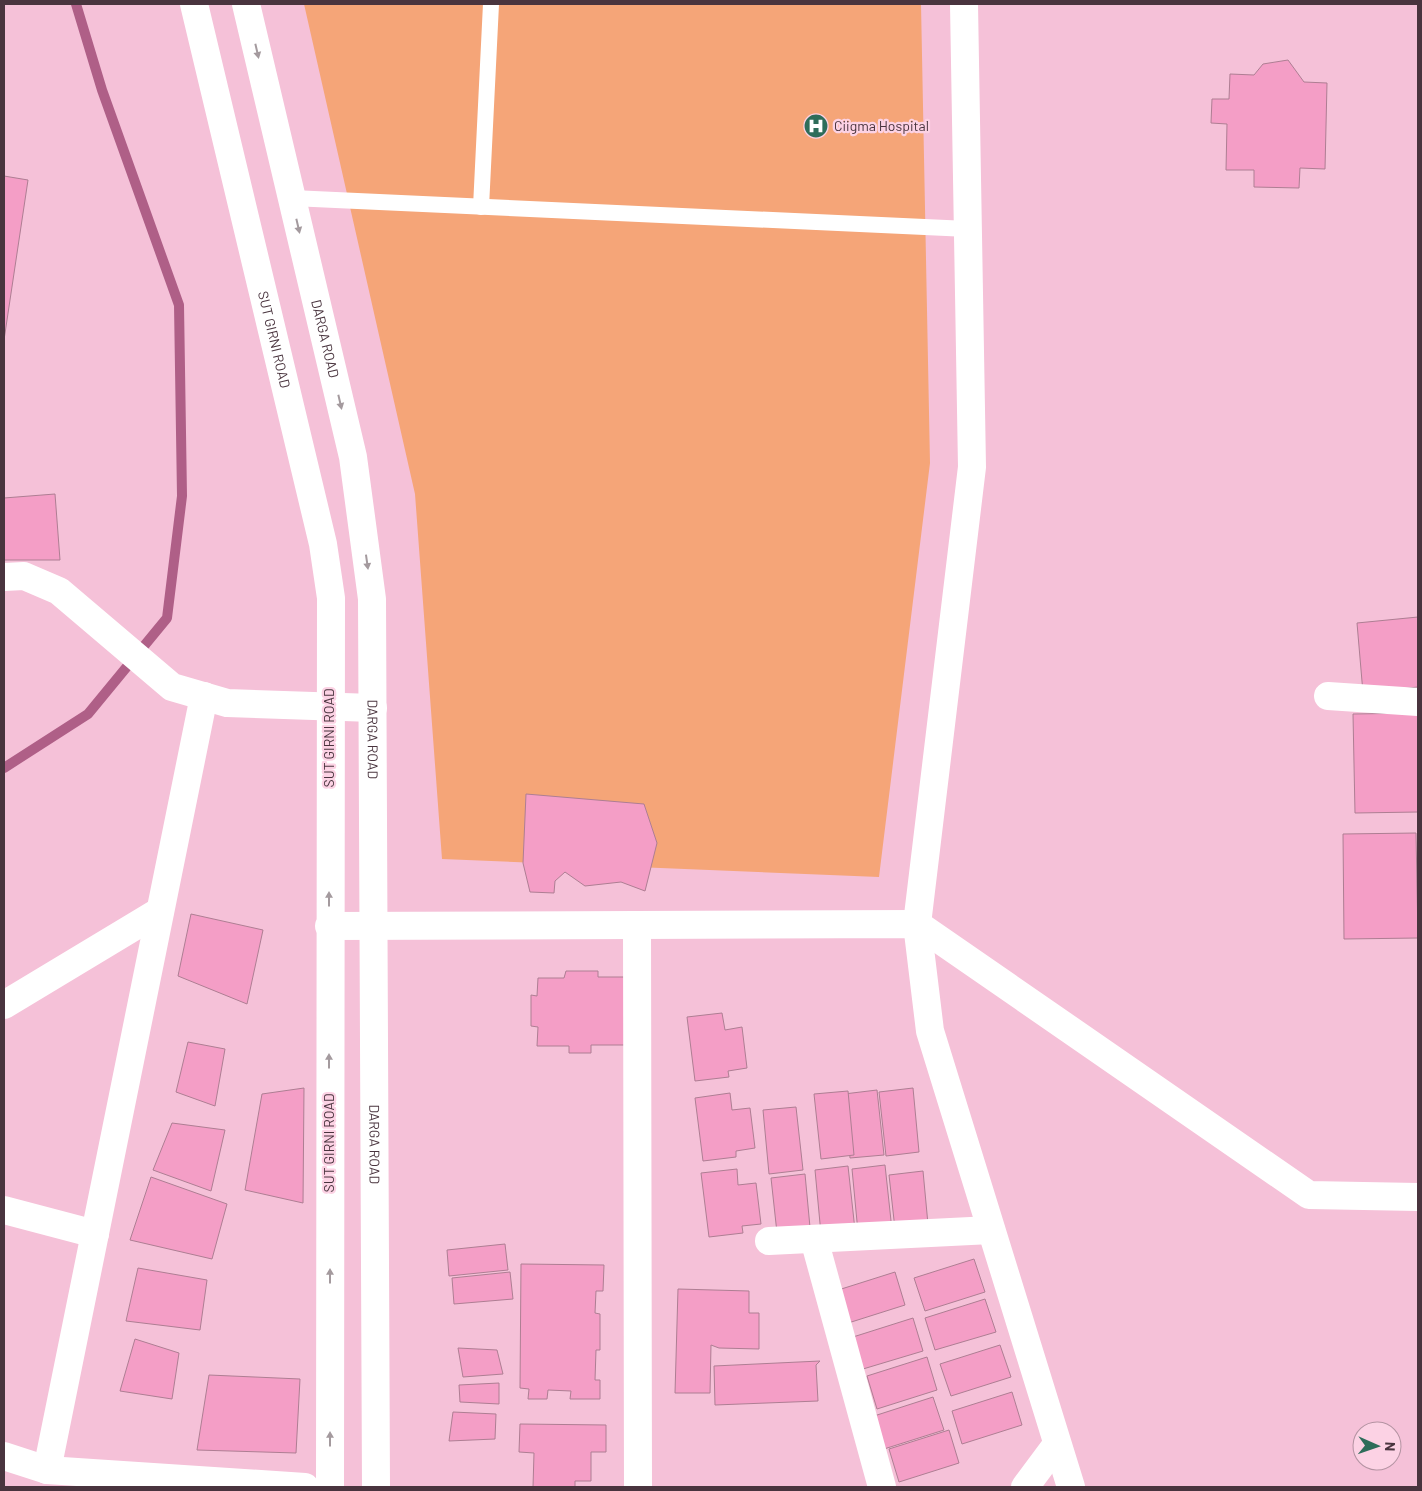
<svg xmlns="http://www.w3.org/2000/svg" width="1422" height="1491" viewBox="0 0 1422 1491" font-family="Barlow,sans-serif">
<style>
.green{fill:#f5a578}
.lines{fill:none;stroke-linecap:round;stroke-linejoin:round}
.stream{stroke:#af5f87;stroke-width:10}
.building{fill:#f49ec6;stroke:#ae7e93}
.service{stroke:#fff;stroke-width:16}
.minor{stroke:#fff;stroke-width:28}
.secondary{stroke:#fff;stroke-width:28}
.oneway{fill:#a49a9e}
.labels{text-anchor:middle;stroke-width:4.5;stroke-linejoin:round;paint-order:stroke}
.poi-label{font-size:14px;fill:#49343e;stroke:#fcd2e4;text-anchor:start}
.street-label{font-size:14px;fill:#49343e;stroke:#fcd2e4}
</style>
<rect width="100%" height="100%" fill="#f5c1d8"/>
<path class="green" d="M304 4H921L930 463 879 877 442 859 415 494Z"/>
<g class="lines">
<path class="stream" d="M4 768 88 714 167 618 182 496 179 305 102 90 76 4"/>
</g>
<g class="building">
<path d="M1288 60 1304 82 1327 83 1325 169 1300 168 1299 188 1254 187V170H1226L1227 124 1211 123 1212 99H1229L1230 74 1254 75 1263 64Z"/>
<path d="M4 176 28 180 4 340Z"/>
<path d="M55 494 60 560H4V498Z"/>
<path d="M1418 617V687L1363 693 1357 623Z"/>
<path d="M1418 713V812L1355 813 1353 714Z"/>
<path d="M526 794 644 804 657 843 645 891 621 882 585 886 565 872 555 881 554 893 530 892 523 863Z"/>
<path d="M1416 833 1418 938 1344 939 1343 834Z"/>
<path d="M191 914 263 930 247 1004 178 976Z"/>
<path d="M566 971H598V977H626L627 1045H591V1053H569V1046H537L538 1027 531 1026V995L537 996 538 978H564Z"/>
<path d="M722 1013 725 1030 742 1027 747 1068 728 1071 729 1077 695 1081 687 1017Z"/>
<path d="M188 1042 225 1049 215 1106 176 1092Z"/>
<path d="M304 1088 303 1203 245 1190 262 1094Z"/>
<path d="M913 1088 919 1152 886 1156 879 1092Z"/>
<path d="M877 1090 884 1155 850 1158 844 1094Z"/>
<path d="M848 1091 854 1155 821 1159 814 1094Z"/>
<path d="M730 1093 732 1110 750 1108 755 1148 736 1151V1157L703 1161 695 1098Z"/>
<path d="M796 1107 803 1170 769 1174 763 1110Z"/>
<path d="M172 1123 225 1130 211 1191 153 1170Z"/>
<path d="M885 1165 892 1230 858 1232 852 1169Z"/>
<path d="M848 1166 855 1230 821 1234 815 1170Z"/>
<path d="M737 1169 738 1185 756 1183 761 1224 742 1226 743 1233 709 1237 701 1173Z"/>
<path d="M923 1171 929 1235 896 1238 889 1175Z"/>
<path d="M805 1174 811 1238 778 1242 771 1178Z"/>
<path d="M151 1177 227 1204 212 1259 130 1240Z"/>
<path d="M505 1244 508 1270 449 1276 447 1250Z"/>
<path d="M974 1259 985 1292 925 1311 914 1278Z"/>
<path d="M521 1264 604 1265 603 1291H596L595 1313 600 1314V1350H596L595 1380H600V1399H570L571 1391 548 1390 547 1399H528L529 1389 520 1388Z"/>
<path d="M138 1268 207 1280 200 1330 126 1321Z"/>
<path d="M510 1272 513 1299 454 1304 452 1278Z"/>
<path d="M895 1272 905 1305 845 1324 835 1291Z"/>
<path d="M678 1289 749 1291V1313H759V1349L719 1348 711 1345 710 1393H675Z"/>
<path d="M985 1299 996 1332 935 1350 925 1318Z"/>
<path d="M913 1318 923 1351 863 1369 853 1337Z"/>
<path d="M135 1339 179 1353 172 1399 120 1391Z"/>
<path d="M1000 1345 1011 1377 951 1396 940 1364Z"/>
<path d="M458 1348 497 1350 503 1374 463 1377Z"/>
<path d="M927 1357 937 1390 877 1409 867 1376Z"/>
<path d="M820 1361 816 1365 818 1401 715 1405 714 1366Z"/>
<path d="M209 1375 300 1379 296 1453 197 1450Z"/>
<path d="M499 1383V1404L460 1402 459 1385Z"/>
<path d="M1012 1392 1022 1425 962 1444 952 1411Z"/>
<path d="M933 1397 944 1430 884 1449 874 1416Z"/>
<path d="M453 1412 496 1414 495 1439 449 1441Z"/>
<path d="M520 1424 606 1425V1452H591V1481H575V1487H533L534 1453 519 1452Z"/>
<path d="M949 1430 959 1463 899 1482 889 1449Z"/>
</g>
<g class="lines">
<g class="service">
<path d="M292 198 968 229"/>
<path d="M481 207 491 4"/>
</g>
<g class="minor">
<path d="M964 4 972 467 917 924 930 1031 1071 1487"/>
<path d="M4 577 24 576 59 591 172 687 227 703 373 708"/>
<path d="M1328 696 1418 702"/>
<path d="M637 925 638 1487"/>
<path d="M329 926 917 924 1309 1195 1418 1197"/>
<path d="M4 1005 160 911"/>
<path d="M4 1210 95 1234"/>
<path d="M814 1239 882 1487"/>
<path d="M769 1241 991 1230"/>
<path d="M4 1456 47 1470 305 1487"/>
<path d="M47 1470 204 696"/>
<path d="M1025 1487 1057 1444"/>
</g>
<g class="secondary">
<path id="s1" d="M194 4 323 544 331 598 330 1487"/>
<path id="s2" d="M246 4 353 457 372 599 376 1487"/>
</g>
</g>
<defs><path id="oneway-solid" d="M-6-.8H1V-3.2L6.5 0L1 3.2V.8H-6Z" transform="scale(1.25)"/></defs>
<g class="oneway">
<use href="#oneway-solid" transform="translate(257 51) rotate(77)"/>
<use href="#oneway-solid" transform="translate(298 226) rotate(77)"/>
<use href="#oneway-solid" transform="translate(340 402) rotate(77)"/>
<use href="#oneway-solid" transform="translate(367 562) rotate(82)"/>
<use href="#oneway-solid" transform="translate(329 899) rotate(-90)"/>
<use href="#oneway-solid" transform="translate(329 1061) rotate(-90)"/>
<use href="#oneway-solid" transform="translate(330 1276) rotate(-90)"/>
<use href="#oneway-solid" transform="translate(330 1439) rotate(-90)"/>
</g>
<defs>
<symbol id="hospital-disc" viewBox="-11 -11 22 22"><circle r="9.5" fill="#2e6d5a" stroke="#fcd2e4"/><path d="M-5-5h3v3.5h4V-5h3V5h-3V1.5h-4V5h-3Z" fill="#fff"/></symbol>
</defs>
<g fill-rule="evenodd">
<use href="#hospital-disc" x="802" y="112" width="28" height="28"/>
</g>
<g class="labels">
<g class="poi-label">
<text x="834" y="131">Ciigma Hospital</text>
</g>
<g class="street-label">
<text dy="5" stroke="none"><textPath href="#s2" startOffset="344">DARGA ROAD</textPath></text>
<text dy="5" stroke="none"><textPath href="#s1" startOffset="345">SUT GIRNI ROAD</textPath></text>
<text transform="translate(329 738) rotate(-90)" y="5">SUT GIRNI ROAD</text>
<text dy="5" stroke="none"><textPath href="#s2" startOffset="749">DARGA ROAD</textPath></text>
<text transform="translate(329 1143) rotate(-90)" y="5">SUT GIRNI ROAD</text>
<text dy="5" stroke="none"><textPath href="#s2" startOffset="1154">DARGA ROAD</textPath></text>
</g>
</g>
<rect width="1422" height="1491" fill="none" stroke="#49343e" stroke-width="10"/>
<g transform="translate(1377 1446) rotate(92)"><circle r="24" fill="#fcd2e4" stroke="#b493a2"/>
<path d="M0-4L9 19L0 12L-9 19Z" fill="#2e6d5a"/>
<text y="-8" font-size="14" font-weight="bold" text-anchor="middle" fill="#49343e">N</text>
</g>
</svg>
